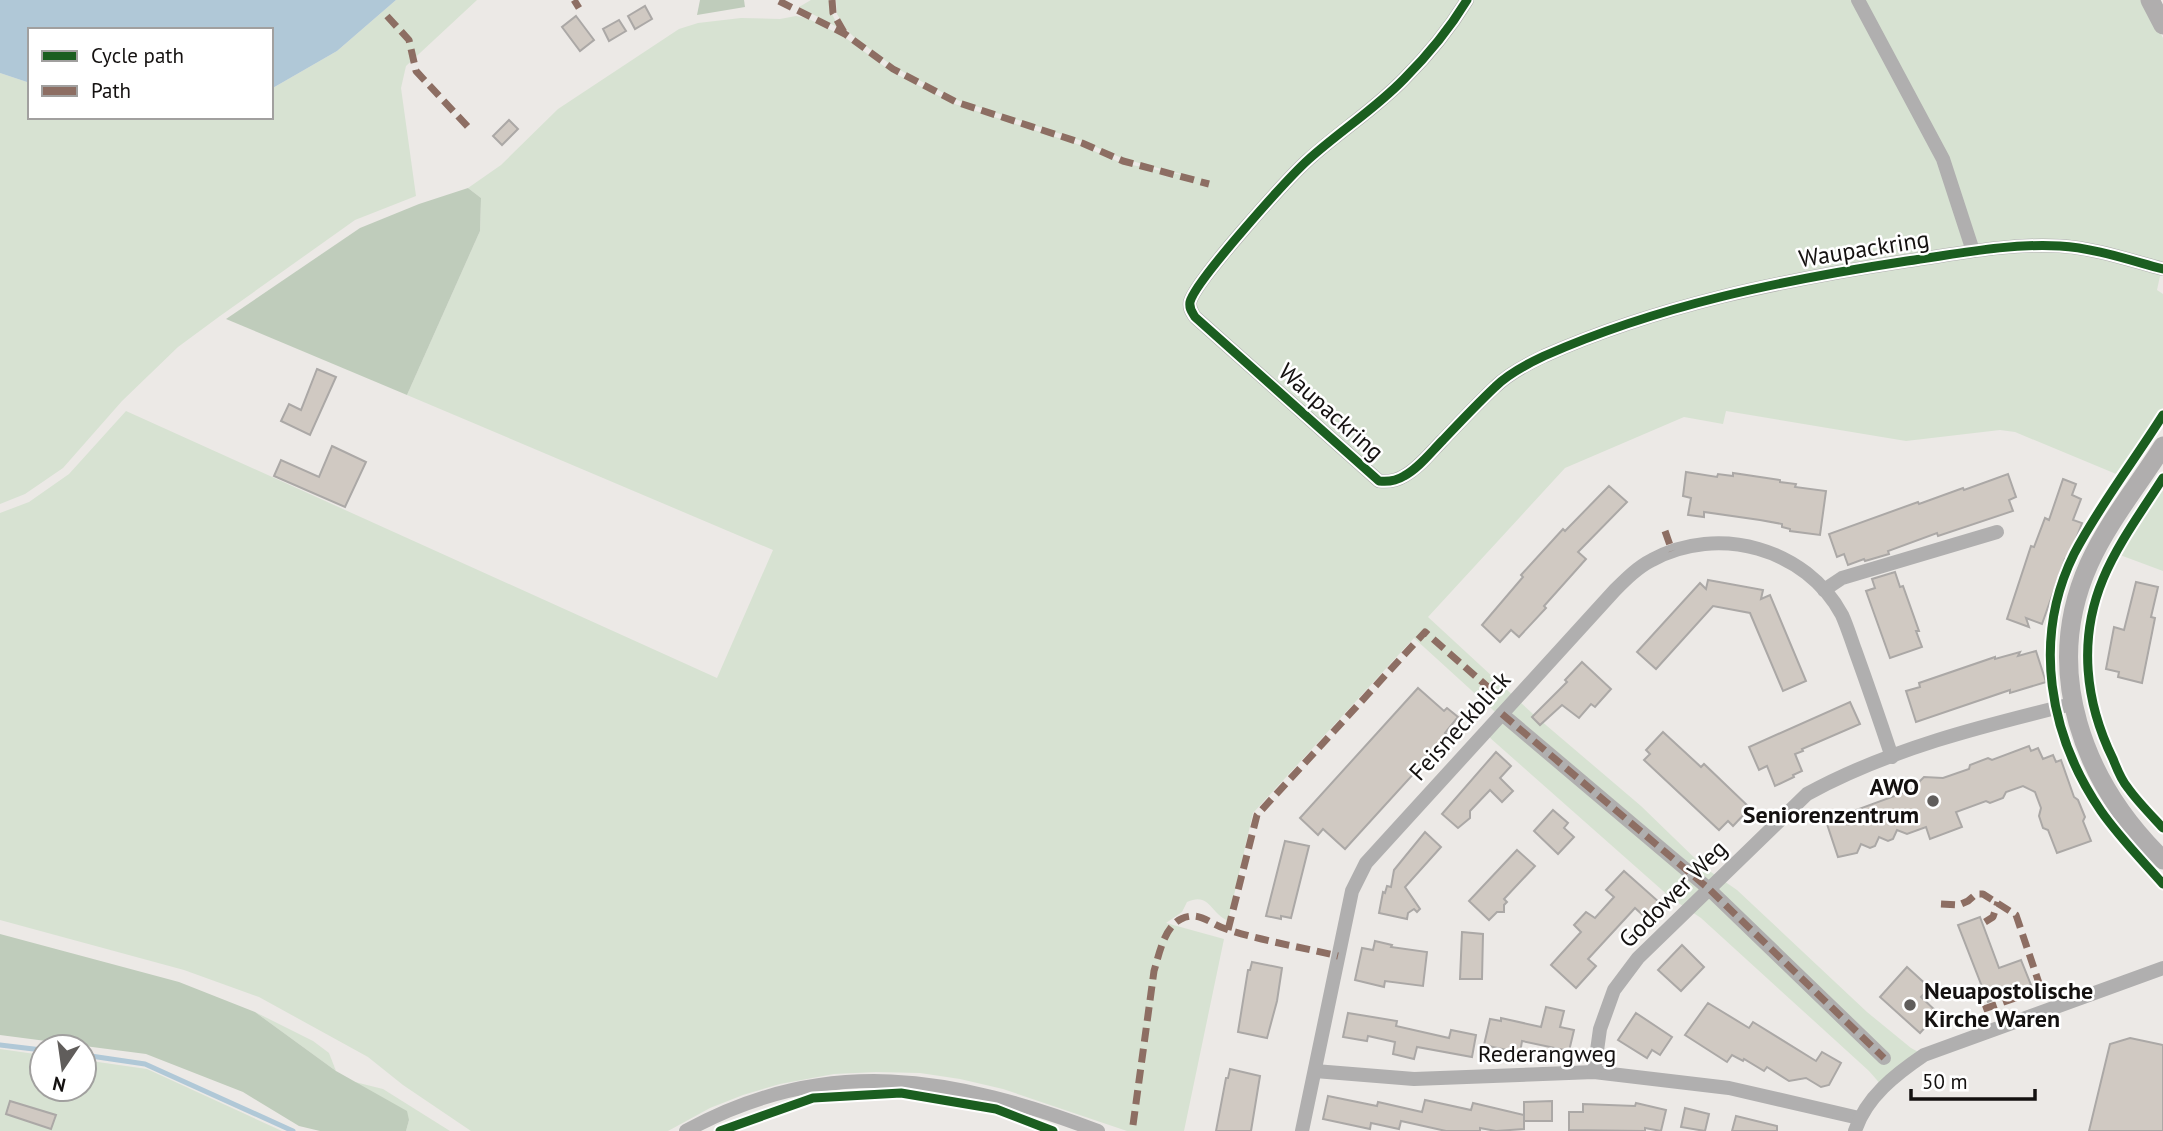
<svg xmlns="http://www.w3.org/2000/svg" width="2163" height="1131" viewBox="0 0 2163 1131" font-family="'PT Sans',sans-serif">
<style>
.green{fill:#d7e2d2}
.forest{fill:#bfccbb}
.water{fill:#b0c8d7}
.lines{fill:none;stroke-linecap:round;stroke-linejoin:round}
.stream{stroke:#b0c8d7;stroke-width:5}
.building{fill:#d0c9c2;stroke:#aba8a6;stroke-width:2}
.street{stroke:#b0afaf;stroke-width:14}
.secondary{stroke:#b0aeae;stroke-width:19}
.quiet{stroke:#8d6e63;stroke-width:7;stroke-dasharray:14 7;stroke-linecap:butt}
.cycleway-casing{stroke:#fff;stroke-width:13}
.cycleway{stroke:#1b5e20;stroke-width:9}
.poi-dot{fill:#605d5b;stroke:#fff;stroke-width:2.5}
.labels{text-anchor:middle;stroke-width:5;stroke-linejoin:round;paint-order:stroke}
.street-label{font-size:24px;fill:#141110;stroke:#fff}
.poi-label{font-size:24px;font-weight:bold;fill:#141110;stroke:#fff;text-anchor:end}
</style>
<rect width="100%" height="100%" fill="#ece9e6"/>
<g class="green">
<path d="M396 0H477L406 66 401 88 416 196 355 220 220 316 178 347 122 401 63 468 25 494 0 504V73L30 83V117L159 119 271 117V89L337 51Z"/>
<path d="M811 0H830L832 14 839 28 799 7Z"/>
<path d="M836 0H2143L2163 38V262L2157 290 2163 294V409L2121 476 2015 432 2000 430 1906 441 1726 411 1723 424 1684 417 1565 468 1428 617 1533 714 1641 806 1705 868 1737 890 1867 1012 1911 1048 1924 1055 1883 1087 1869 1071 1701 918 1671 898 1489 737 1504 720 1414 638 1253 813 1228 921C1210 913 1210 892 1187 902L1182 912 1166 923 1224 939 1184 1131H1127L1003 1089 960 1079 920 1073 876 1072 834 1074 780 1084 743 1095 710 1108 668 1131H471L403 1085 368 1057 259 997 184 970 0 920V513L29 502 69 474 126 411 717 678 773 550 407 395 480 231 481 198 468 188 501 165 558 109 679 29 698 23 741 18 780 19 796 16 807 18 843 36 892 72 955 104 1080 145 1122 163 1192 177 1124 159 1082 141 957 100 894 67 854 37 847 30 837 14Z"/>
<path d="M2163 487V571L2120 555 2122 547Z"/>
<path d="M255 1012 313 1041 329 1053 336 1071Z"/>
<path d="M0 1049 42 1055V1089H84V1060L147 1069 282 1131H0Z"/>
<path d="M355 1082 383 1089 450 1131H406L409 1120Z"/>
</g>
<g class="forest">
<path d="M700 0H744L745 7 697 15Z"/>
<path d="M468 188 481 198 480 231 407 395 226 319 360 228 419 204Z"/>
<path d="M0 934 179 982 255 1012 336 1071 407 1111 409 1120 406 1131H320L299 1126 243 1092 146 1054 0 1035Z"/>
</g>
<path class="water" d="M0 0H396L337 51 271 89V30H30V83L0 73Z"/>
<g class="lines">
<g class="stream">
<path d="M0 1045 42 1050"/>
<path d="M84 1055 145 1064 293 1131"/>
</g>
</g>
<g class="building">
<path d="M645 6 652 19 635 29 628 16Z"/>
<path d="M576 16 594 40 580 51 562 27Z"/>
<path d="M619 20 626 31 609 41 603 29Z"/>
<path d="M509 120 518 129 502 145 493 136Z"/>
<path d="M317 369 336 377 310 435 281 421 289 404 301 410Z"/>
<path d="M332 446 366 462 345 507 274 476 281 460 319 477Z"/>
<path d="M1686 472 1717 477 1718 474 1733 476V473L1780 480V482L1796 484 1795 487 1826 491 1820 535 1790 531V529L1782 527V524L1760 520 1704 512V517L1688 515 1691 498 1683 496Z"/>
<path d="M2008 474 2016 497 2009 500 2013 511 1938 536 1937 533 1888 551 1889 554 1865 561 1864 559 1848 565 1844 554 1837 557 1829 534 1918 502 1919 504 1963 488 1964 490Z"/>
<path d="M2063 479 2076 484 2072 495 2081 499 2073 520 2082 523 2068 560 2065 559 2042 624 2026 618 2029 627 2007 619 2031 546 2034 547 2045 518 2049 520Z"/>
<path d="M1609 486 1627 502 1578 552 1586 559 1544 606 1546 608 1519 637 1511 630 1500 642 1482 625 1523 577 1521 575 1563 529 1565 531Z"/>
<path d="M1895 572 1900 587 1903 586 1919 631H1916L1922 647 1890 658 1866 591 1875 588 1872 579Z"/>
<path d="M1708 580 1763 590 1761 599 1770 595 1806 681 1783 691 1750 613 1713 606 1656 669 1637 652 1700 583 1706 589Z"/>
<path d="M2136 582 2158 587 2151 617 2155 618 2142 683 2118 677 2119 672 2106 669 2114 627 2124 630Z"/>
<path d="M2036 651 2046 682 2010 693V690L1916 722 1906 691 1920 687 1919 683 1995 657V659L2020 652 2018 656Z"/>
<path d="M1582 662 1611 689 1595 707 1591 704 1579 718 1562 705 1540 725 1532 717 1567 682 1565 680Z"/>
<path d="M1418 688 1444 711 1447 708 1458 717 1445 733 1448 736 1345 849 1323 829 1318 835 1300 818Z"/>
<path d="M1850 702 1860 724 1802 749 1803 751 1795 754 1802 771 1793 775 1794 777 1775 786 1767 766 1759 770 1749 747Z"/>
<path d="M1663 732 1701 767 1704 764 1750 808 1733 826 1728 821 1719 830 1644 760 1650 754 1646 750Z"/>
<path d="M2029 746 2031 751 2038 748 2043 759 2053 755 2056 762 2061 760 2074 797 2078 800 2085 817 2083 821 2091 841 2057 853 2048 830 2043 828 2039 816 2041 808 2035 792 2023 786 2006 792 2003 798 1990 803 1986 801 1956 812 1962 827 1930 839 1926 827 1907 834 1897 830 1893 839 1888 841 1879 837 1875 846 1870 848 1861 844 1857 853 1838 857 1826 821 1911 790 1924 777 1943 778 1969 769 1970 765 1988 758 1992 760Z"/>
<path d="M1496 752 1511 766 1500 778 1513 791 1502 802 1490 790 1470 811V818L1458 828 1442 814Z"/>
<path d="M1553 810 1568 823 1564 828 1574 837 1558 854 1534 831Z"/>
<path d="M1425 832 1441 847 1405 887 1420 909 1417 912 1414 909 1408 913 1407 919 1379 913 1383 892 1385 893 1387 886 1391 887 1394 870Z"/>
<path d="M1285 841 1309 846 1291 918 1281 916V919L1266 916Z"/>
<path d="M1517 850 1535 866 1504 899 1507 902 1504 905V912H1497L1489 920 1469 901Z"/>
<path d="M1624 871 1660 903 1646 918 1635 908 1588 959 1596 966 1576 988 1551 965 1581 932 1574 925 1586 912 1595 918 1614 897 1606 890Z"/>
<path d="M1980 917 1999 968 2021 960 2031 985 1988 1002 1958 925Z"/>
<path d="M1462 932 1483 934 1482 979H1460Z"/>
<path d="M1375 941 1392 945 1391 947 1427 952 1423 986 1385 981 1384 987 1355 980 1362 948 1373 950Z"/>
<path d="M1682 945 1704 967 1681 991 1658 970Z"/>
<path d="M1252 962 1282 968 1277 1001 1267 1038 1238 1032 1248 970H1250Z"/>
<path d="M1907 967 1930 988 1921 997 1938 1013 1920 1033 1880 997Z"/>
<path d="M1708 1003 1749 1028 1753 1022 1816 1061 1822 1052 1841 1063 1829 1085 1821 1087 1806 1078 1789 1081 1767 1067 1764 1071 1744 1059 1743 1061 1732 1055 1727 1062 1685 1035Z"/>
<path d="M1546 1007 1564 1011 1560 1027 1574 1030 1569 1051 1522 1041 1520 1053 1484 1045 1490 1019 1501 1021V1018L1541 1027Z"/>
<path d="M1348 1013 1397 1021 1396 1026 1449 1038 1451 1030 1476 1035 1472 1057 1417 1047 1414 1059 1393 1054 1395 1042 1368 1036 1367 1041 1343 1037Z"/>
<path d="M1636 1013 1672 1037 1660 1055 1652 1050 1647 1058 1618 1040Z"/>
<path d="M2130 1038 2163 1045V1131H2089L2110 1044Z"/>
<path d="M1230 1069 1260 1076 1251 1131H1216L1226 1078H1228Z"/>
<path d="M1328 1096 1377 1106 1378 1102 1422 1112 1425 1100 1471 1110 1473 1103 1524 1115V1129L1496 1131 1480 1128V1131H1446L1401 1121 1399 1129 1371 1123 1370 1129 1323 1119Z"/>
<path d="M10 1101 56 1115 51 1129 6 1114Z"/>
<path d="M1552 1101V1121H1524V1102Z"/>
<path d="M1636 1103 1666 1110 1661 1131 1645 1128V1131L1569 1130V1112H1583V1104L1635 1106Z"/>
<path d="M1685 1108 1709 1114 1705 1131 1681 1127Z"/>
<path d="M1736 1116 1777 1126V1131H1732Z"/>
</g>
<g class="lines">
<g class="street">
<path d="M1467 0C1450 28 1427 56 1404 79 1375 109 1340 131 1309 159 1289 177 1195 281 1190 302 1189 309 1192 312 1195 317L1379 481C1388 482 1396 481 1404 476 1419 468 1431 452 1443 440 1460 422 1477 404 1495 387 1508 374 1527 364 1544 356 1659 305 1783 280 1907 261 1957 254 2009 243 2060 246 2094 248 2129 260 2163 269"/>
<path d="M1858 0 1943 159 1973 251"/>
<path d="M1824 590 1842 578 1997 532"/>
<path d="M1502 714 1709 889 1884 1058"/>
<path d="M1315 1071 1414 1079 1594 1072 1729 1088 1859 1118"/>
<path d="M1594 1072 1600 1029 1614 990 1638 958 1807 794C1889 749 1982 726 2072 704"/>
<path d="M686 1131C827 1053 954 1077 1098 1131"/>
<path d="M1302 1131 1352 891 1366 863 1615 590C1626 579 1638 567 1652 560 1718 524 1806 548 1842 615 1847 626 1851 639 1855 650 1868 686 1880 721 1892 757"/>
<path d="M1855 1131C1866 1097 1896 1074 1924 1055L2163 968"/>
</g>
<g class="secondary">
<path d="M2150 0 2163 25"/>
<path d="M2163 446C2139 484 2108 522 2089 564 2041 671 2083 782 2163 860"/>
</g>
<g class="quiet">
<path d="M574 0 579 8"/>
<path d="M832 0 833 13 845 34"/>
<path d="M779 1 845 34 893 69 956 102 1082 143 1123 161 1209 184"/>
<path d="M387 16 409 40 416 71 469 128"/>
<path d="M1665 531 1672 551"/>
<path d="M1502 714 1709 889 1884 1058"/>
<path d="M1941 904 1959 905 1968 901 1976 894H1983L2016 915 2041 989 1981 1010"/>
<path d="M1985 922 1993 917 1998 902"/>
<path d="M1228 930 1257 815 1425 632 1497 695"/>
<path d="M1133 1125 1154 971C1159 955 1164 927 1181 919 1199 910 1210 924 1226 929 1262 941 1301 947 1338 956"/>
</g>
<defs>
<g id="cycleway">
<path d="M1467 0C1450 28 1427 56 1404 79 1375 109 1340 131 1309 159 1289 177 1195 281 1190 302 1189 309 1192 312 1195 317L1379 481C1388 482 1396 481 1404 476 1419 468 1431 452 1443 440 1460 422 1477 404 1495 387 1508 374 1527 364 1544 356 1659 305 1783 280 1907 261 1957 254 2009 243 2060 246 2094 248 2129 260 2163 269"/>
<path d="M2163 415C2134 461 2099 506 2074 554 2032 639 2049 735 2101 811 2119 837 2142 860 2163 884"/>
<path d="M2163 478C2142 511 2118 543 2103 579 2078 639 2085 702 2113 759 2117 769 2121 780 2128 788 2138 802 2151 815 2163 828"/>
<path d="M720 1131 813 1098 901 1093 996 1109 1053 1131"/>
</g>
</defs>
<use href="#cycleway" class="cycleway-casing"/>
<use href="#cycleway" class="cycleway"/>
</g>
<g class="poi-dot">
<circle cx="1933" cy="801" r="7"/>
<circle cx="1910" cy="1005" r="7"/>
</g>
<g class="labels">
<g class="street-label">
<text transform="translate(1864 249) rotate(-9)" y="8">Waupackring</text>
<text transform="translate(1331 412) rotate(42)" y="8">Waupackring</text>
<text transform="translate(1460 726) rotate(-48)" y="8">Feisneckblick</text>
<text transform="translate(1673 894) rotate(-45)" y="8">Godower Weg</text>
<text x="1547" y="1062">Rederangweg</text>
</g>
<g class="poi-label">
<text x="1919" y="795">AWO<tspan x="1919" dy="28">Seniorenzentrum</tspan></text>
<text x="1924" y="999" text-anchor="start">Neuapostolische<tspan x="1924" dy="28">Kirche Waren</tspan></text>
</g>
</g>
<rect x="28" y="28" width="245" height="91" fill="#ffffff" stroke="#a1a09f" stroke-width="2"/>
<rect x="42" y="51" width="35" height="10" fill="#1b5e20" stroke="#a1a09f" stroke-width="2"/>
<text x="91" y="63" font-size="21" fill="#141110">Cycle path</text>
<rect x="42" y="86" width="35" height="10" fill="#8d6e63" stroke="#a1a09f" stroke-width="2"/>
<text x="91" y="98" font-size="21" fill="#141110">Path</text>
<g transform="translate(63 1068) rotate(193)"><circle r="33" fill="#ffffff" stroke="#a1a09f" stroke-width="2"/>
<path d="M0-5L12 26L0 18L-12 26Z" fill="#605d5b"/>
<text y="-10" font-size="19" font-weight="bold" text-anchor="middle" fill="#141110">N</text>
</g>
<path d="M1911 1089v10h124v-10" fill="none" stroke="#141110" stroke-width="3.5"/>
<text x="1922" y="1089" font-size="21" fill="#141110" stroke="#ffffff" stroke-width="5" paint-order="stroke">50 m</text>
</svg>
